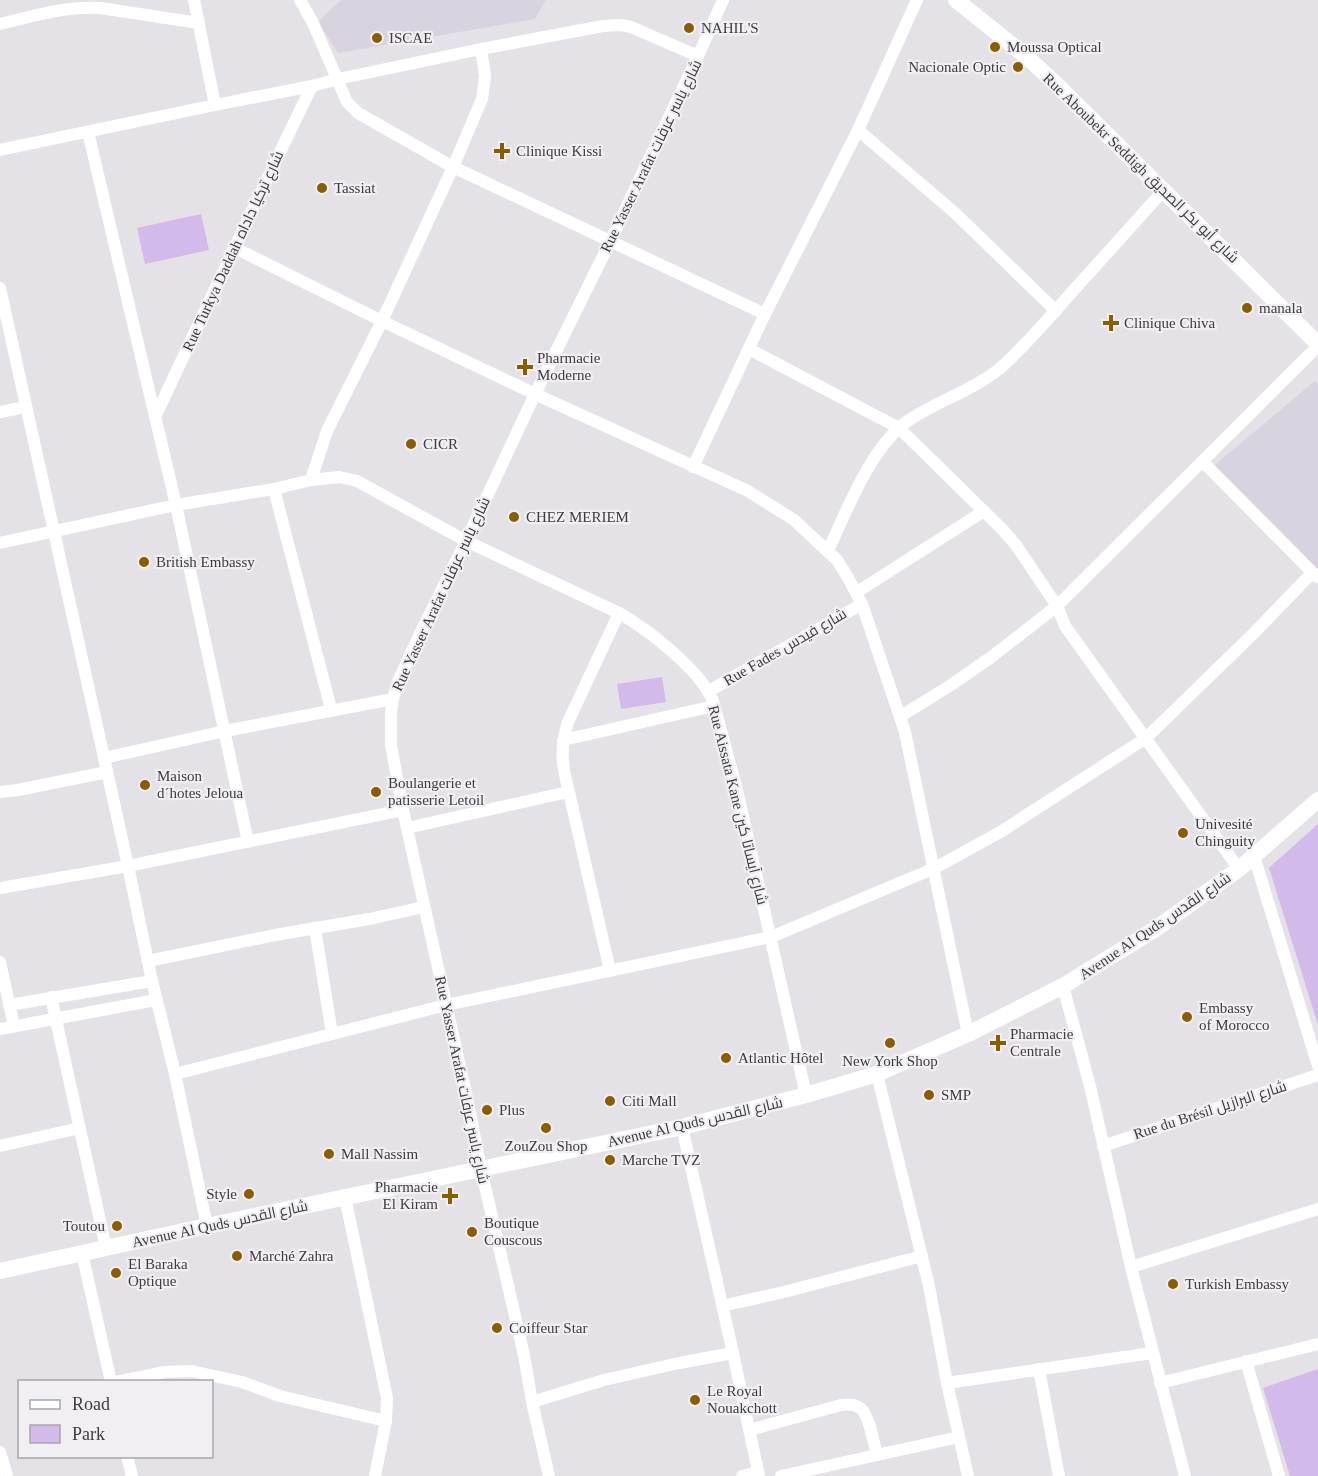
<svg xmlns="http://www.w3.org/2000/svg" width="1318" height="1476" viewBox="0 0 1318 1476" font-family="'Times New Roman',Cairo,serif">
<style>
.built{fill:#d8d3de}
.green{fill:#d2bbea}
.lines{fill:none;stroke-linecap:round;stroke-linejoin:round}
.street{stroke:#fff;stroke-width:12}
.secondary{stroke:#fff;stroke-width:16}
.poi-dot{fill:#8a5d00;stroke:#f1eff3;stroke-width:2}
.labels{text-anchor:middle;stroke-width:4.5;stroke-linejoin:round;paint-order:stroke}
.poi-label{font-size:15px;fill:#3d3c3e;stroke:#f1eff3;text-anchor:start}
.street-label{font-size:15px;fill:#3d3c3e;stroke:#f1eff3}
</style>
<rect width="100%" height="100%" fill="#e4e2e6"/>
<g class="built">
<path d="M341 0H546L535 19 338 53 318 22Z"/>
<path d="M1315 381 1318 384V573L1210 469Z"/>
</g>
<g class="green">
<path d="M201 214 209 250 145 264 137 228Z"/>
<path d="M662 677 666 702 621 709 617 684Z"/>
<path d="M1318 824V1025L1269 868Z"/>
<path d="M1318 1369V1476H1290L1263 1388Z"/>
</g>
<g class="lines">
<g class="street">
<path d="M194 0 215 105"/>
<path d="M300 0 313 23 347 102 358 113 453 167 765 314"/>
<path d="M0 24C34 16 65 6 100 8L199 23"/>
<path d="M858 130 955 213 1056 311"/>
<path d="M88 132 176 505 248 842"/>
<path d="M0 150 215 105 312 86 338 79 481 49 603 26 621 25 631 27 698 56"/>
<path d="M235 248 382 321 535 394 748 491 794 520 837 560 847 576 862 604 905 732 968 1034"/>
<path d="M0 288 128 866 152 981 175 1074 207 1226"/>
<path d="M749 349 899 428 1002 529 1016 545 1057 606 1065 626 1239 869"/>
<path d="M0 412 25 407"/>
<path d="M155 417C207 307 258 196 312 86"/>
<path d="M1203 462 1317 577"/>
<path d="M693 467 765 314 858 130 917 0"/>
<path d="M311 480 327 431 382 321 453 167 482 99 485 76 481 49"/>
<path d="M274 489 331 709"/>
<path d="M0 543 176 505 274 489 311 480 339 477 357 481 466 541 619 613C649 630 700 670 713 701L737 790 806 1095"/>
<path d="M828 551C847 510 871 446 909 420 940 399 979 389 1007 362 1030 340 1051 316 1072 292 1103 258 1133 224 1164 190"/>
<path d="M857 592 984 511"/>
<path d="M709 691 862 604"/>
<path d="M901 716 951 685 990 658 1057 606 1318 346"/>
<path d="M563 740 714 706"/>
<path d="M104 758 225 731 393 699"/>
<path d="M0 792 18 790 107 772"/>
<path d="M407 828 568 792"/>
<path d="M1254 856 1318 1066"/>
<path d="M0 888 128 866 403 810"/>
<path d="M315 928 332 1034"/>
<path d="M148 961 275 935 369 919 424 907"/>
<path d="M0 962 14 1026"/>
<path d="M610 971 565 775C561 757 562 740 568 722L619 613"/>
<path d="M1063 986 1090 1086 1131 1267 1185 1476"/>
<path d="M51 997 106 1248"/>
<path d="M9 1005 152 981"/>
<path d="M0 1029 156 1000"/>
<path d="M175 1074 446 1005 771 937 935 868 1002 831 1146 738 1254 633 1312 573"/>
<path d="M877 1074 929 1286 947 1383 968 1476"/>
<path d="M682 1127 733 1353 759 1476"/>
<path d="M0 1146 80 1128"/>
<path d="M1103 1146 1318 1075"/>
<path d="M345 1197 387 1398 386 1421 375 1476"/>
<path d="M82 1253 111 1382"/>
<path d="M1131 1267 1318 1209"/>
<path d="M722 1306 784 1292 922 1256"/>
<path d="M1246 1361 1279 1476"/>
<path d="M1039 1369 1059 1476"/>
<path d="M116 1382 165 1372 191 1371 242 1382 280 1396 386 1421"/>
<path d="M947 1383 1152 1353"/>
<path d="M1160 1383 1318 1344"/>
<path d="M532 1402 604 1380 679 1363 733 1353"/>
<path d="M749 1430 841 1405C848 1404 854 1404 860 1408 869 1414 874 1444 877 1455"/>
<path d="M0 1452 7 1476"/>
<path d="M127 1456 132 1476"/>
<path d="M549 1476 532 1402 524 1355 481 1169 467 1098 403 810 391 745V713L393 699 398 681 420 634 466 541 535 394 610 242 698 56 723 0"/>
<path d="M742 1476 758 1472"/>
<path d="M781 1476 959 1437"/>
</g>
<g class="secondary">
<path d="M956 0 1027 57 1055 83 1318 344"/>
<path d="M0 1271 207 1226 682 1127 806 1095 877 1074 968 1034 1063 986 1154 930 1239 869 1318 800"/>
</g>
</g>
<g class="poi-dot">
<circle cx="689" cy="28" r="6"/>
<circle cx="377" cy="38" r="6"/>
<circle cx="995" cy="47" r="6"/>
<circle cx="1018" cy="67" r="6"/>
<path d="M499 142h6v6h6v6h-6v6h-6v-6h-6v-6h6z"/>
<circle cx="322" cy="188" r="6"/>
<circle cx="1247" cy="308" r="6"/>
<path d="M1108 314h6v6h6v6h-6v6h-6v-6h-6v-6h6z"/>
<path d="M522 358h6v6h6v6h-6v6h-6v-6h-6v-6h6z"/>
<circle cx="411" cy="444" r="6"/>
<circle cx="514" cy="517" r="6"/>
<circle cx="144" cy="562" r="6"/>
<circle cx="145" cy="785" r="6"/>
<circle cx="376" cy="792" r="6"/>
<circle cx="1183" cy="833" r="6"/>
<circle cx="1187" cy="1017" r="6"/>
<circle cx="890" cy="1043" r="6"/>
<path d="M995 1034h6v6h6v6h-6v6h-6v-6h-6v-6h6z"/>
<circle cx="726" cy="1058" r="6"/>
<circle cx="929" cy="1095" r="6"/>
<circle cx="610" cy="1101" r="6"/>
<circle cx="487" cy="1110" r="6"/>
<circle cx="546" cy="1128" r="6"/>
<circle cx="329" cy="1154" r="6"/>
<circle cx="610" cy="1160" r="6"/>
<circle cx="249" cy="1194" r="6"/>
<path d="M447 1187h6v6h6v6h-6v6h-6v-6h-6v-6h6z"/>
<circle cx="117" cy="1226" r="6"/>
<circle cx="472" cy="1232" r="6"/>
<circle cx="237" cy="1256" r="6"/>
<circle cx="116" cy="1273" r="6"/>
<circle cx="1173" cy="1284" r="6"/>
<circle cx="497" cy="1328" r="6"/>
<circle cx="695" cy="1400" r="6"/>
</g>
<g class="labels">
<g class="poi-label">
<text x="701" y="33">NAHIL'S</text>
<text x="389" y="43">ISCAE</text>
<text x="1007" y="52">Moussa Optical</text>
<text x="1006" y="72" text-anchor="end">Nacionale Optic</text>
<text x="516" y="156">Clinique Kissi</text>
<text x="334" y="193">Tassiat</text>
<text x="1259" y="313">manala</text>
<text x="1124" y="328">Clinique Chiva</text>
<text x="537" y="363">Pharmacie<tspan x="537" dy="17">Moderne</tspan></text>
<text x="423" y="449">CICR</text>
<text x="526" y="522">CHEZ MERIEM</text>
<text x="156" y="567">British Embassy</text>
<text x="157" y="781">Maison<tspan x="157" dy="17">d´hotes Jeloua</tspan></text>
<text x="388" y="788">Boulangerie et<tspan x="388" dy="17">patisserie Letoil</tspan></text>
<text x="1195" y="829">Univesité<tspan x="1195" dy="17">Chinguity</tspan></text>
<text x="1199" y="1013">Embassy<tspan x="1199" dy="17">of Morocco</tspan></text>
<text x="1010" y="1039">Pharmacie<tspan x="1010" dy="17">Centrale</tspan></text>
<text x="738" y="1063">Atlantic Hôtel</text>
<text x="890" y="1066" text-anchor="middle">New York Shop</text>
<text x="941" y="1100">SMP</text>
<text x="622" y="1106">Citi Mall</text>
<text x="499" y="1115">Plus</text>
<text x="546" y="1151" text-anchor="middle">ZouZou Shop</text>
<text x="341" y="1159">Mall Nassim</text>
<text x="622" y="1165">Marche TVZ</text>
<text x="438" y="1192" text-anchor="end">Pharmacie<tspan x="438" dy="17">El Kiram</tspan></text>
<text x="237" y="1199" text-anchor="end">Style</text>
<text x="484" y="1228">Boutique<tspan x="484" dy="17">Couscous</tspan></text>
<text x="105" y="1231" text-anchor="end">Toutou</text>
<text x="249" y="1261">Marché Zahra</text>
<text x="128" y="1269">El Baraka<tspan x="128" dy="17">Optique</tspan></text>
<text x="1185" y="1289">Turkish Embassy</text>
<text x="509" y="1333">Coiffeur Star</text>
<text x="707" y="1396">Le Royal<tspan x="707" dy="17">Nouakchott</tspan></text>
</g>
<g class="street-label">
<text transform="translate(651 156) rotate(-64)" y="5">Rue Yasser Arafat شارع ياسر عرفات</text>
<text transform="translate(1141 168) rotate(44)" y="5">Rue Aboubekr Seddigh شارع أبو بكر الصديق</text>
<text transform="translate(233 251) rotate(-65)" y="5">Rue Turkya Daddah شارع تركيا داداه</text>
<text transform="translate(441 594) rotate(-65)" y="5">Rue Yasser Arafat شارع ياسر عرفات</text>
<text transform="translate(785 647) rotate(-30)" y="5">Rue Fades شارع فيدس</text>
<text transform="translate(738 805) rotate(76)" y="5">Rue Aissata Kane شارع آيساتا كين</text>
<text transform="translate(1155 926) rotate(-34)" y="5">Avenue Al Quds شارع القدس</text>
<text transform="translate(462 1080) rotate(78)" y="5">Rue Yasser Arafat شارع ياسر عرفات</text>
<text transform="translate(1210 1110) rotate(-18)" y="5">Rue du Brésil شارع البرازيل</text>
<text transform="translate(695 1122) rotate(-13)" y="5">Avenue Al Quds شارع القدس</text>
<text transform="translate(220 1224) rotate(-12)" y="5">Avenue Al Quds شارع القدس</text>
</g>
</g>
<rect x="18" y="1380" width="195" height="78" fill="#f1eff3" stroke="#a9a7ab" stroke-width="1.5"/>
<rect x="30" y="1400" width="30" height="9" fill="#ffffff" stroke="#a9a7ab" stroke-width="1.5"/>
<text x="72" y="1410" font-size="18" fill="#3d3c3e">Road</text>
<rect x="30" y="1425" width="30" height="18" fill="#d2bbea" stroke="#a9a7ab" stroke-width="1.5"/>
<text x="72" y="1440" font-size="18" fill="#3d3c3e">Park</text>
</svg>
